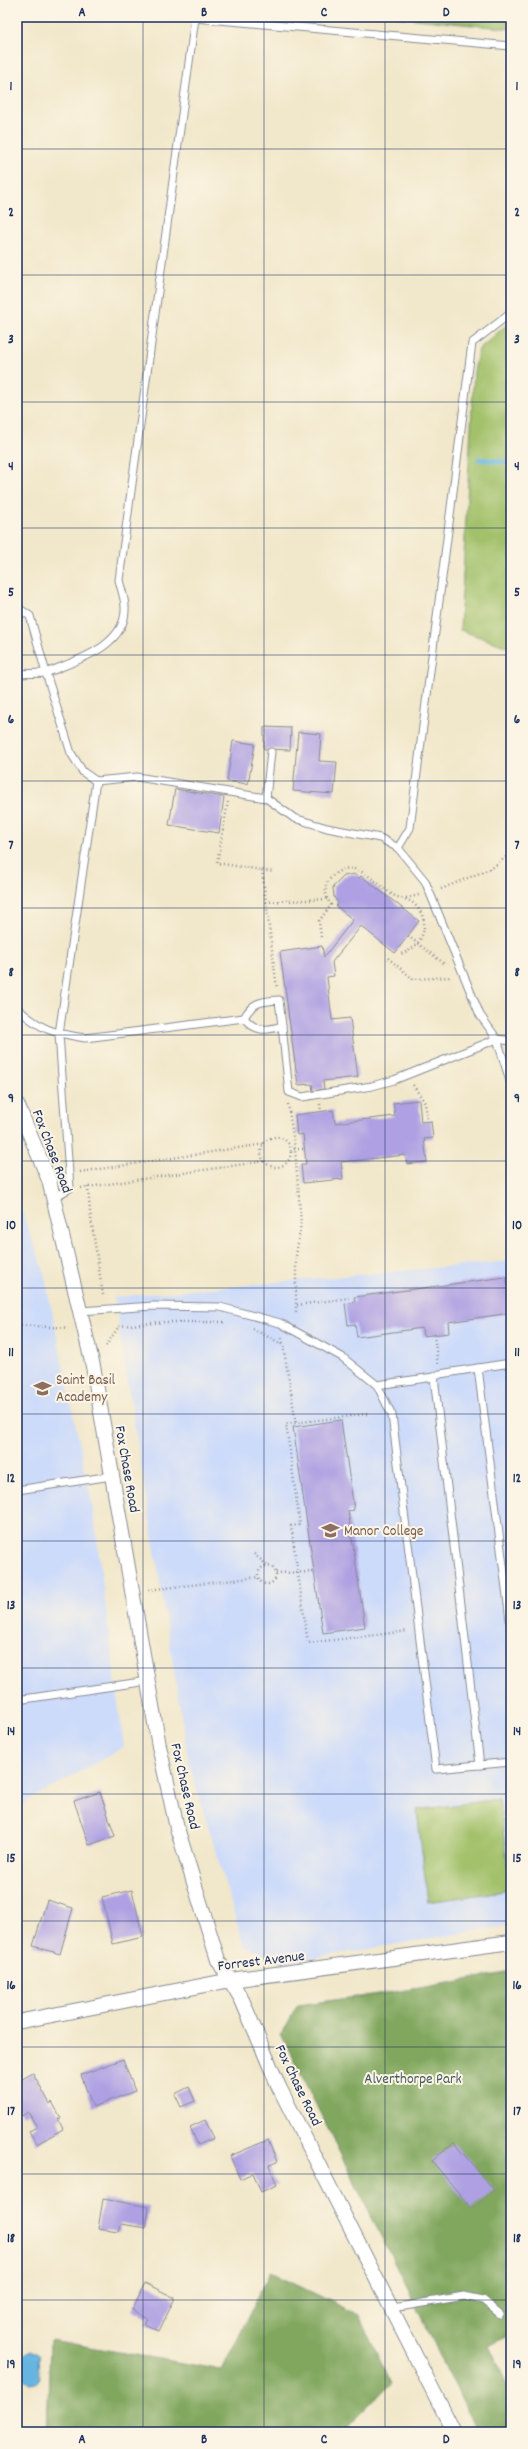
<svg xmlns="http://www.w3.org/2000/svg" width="528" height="2449" viewBox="0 0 528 2449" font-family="Dekko,sans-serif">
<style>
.built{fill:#cddbfa}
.green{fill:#a2c16a;stroke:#5e7864}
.forest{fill:#81a75e;stroke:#4e6b5e}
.water{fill:#66b5e0;stroke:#40729f}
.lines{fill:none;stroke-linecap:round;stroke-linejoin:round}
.stream{stroke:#66b5e0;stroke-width:5}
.building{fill:#aea0e3}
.lane-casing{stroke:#868b94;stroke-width:9}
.street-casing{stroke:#868b94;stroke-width:16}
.path{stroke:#868b94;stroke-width:2.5;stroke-dasharray:1 3;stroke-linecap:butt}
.lane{stroke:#fff;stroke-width:7}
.street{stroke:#fff;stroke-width:14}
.grid{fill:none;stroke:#1b2f5e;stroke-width:1;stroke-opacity:0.55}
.labels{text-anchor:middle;stroke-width:4;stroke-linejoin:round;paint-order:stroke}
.street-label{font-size:15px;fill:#1b2f5e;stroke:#fcf5e5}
.education-label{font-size:15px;fill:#785e54;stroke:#fcf5e5;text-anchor:start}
.park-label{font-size:15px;fill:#445b62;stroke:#fcf5e5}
.neatline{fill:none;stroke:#1b2f5e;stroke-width:1.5}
.grid-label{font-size:13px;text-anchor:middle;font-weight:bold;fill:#1b2f5e}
</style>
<rect width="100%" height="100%" fill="#fcf5e5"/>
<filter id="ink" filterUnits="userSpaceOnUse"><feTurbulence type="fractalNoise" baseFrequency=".025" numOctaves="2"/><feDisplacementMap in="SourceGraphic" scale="8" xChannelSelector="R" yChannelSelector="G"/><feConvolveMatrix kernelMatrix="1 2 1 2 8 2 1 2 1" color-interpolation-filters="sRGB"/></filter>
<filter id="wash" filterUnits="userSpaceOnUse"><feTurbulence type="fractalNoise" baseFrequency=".012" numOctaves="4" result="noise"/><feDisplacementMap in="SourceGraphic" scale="16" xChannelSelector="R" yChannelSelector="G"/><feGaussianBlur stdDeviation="0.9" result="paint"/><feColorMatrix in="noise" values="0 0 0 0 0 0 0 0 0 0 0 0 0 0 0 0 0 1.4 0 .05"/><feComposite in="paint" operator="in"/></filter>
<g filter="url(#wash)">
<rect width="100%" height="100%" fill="#f1e7ca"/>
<g class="built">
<path d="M17 1199 43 1268 93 1509 124 1747 17 1807Z"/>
<path d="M511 1261V1925L284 1963 244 1946 189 1763 114 1297Z"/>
</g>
<g class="green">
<path d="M396 17H511V29Z"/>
<path d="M511 321V648L460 630 474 371 479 349Z"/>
<path d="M499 1799 511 1890 428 1902 417 1810Z"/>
</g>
<g class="forest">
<path d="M511 1972V2334L489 2346 511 2393V2432H478L281 2034 298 2005 408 1990Z"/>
<path d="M270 2272 359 2315 391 2383 343 2432H47L50 2340 222 2370Z"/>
</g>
<path class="water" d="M31 2350 39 2355 40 2378 36 2383 30 2384 23 2377 22 2356Z"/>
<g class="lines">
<path class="stream" d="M479 459 511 463"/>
</g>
<g id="blocks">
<g class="building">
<path d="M264 727 291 728 290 750 264 749Z"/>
<path d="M298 732 321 734 319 761 337 762 334 794 293 791Z"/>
<path d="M233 741 255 744 248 784 227 781Z"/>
<path d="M175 789 224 797 219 833 169 825Z"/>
<path d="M354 874 359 878 361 876 419 921 395 953 361 926 332 962 334 976 327 977 332 1020 350 1018 358 1077 323 1081 324 1089 313 1091 312 1084 298 1085 280 952 322 946 324 957 353 920 336 906 338 903 334 897 333 887 344 876Z"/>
<path d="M419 1100 421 1122 431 1121 433 1138 424 1139 427 1162 407 1164 405 1155 341 1162 343 1179 303 1183 301 1164H306L303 1134 297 1135 295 1115 333 1110 335 1123 395 1116 393 1103Z"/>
<path d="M506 1277 508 1286H511V1313L448 1322 449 1333 423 1336 422 1328 357 1337 355 1324 348 1325 345 1304 355 1302 354 1297Z"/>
<path d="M341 1420 354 1510 348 1511 365 1627 323 1633 293 1427Z"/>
<path d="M100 1792 115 1836 89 1845 74 1801Z"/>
<path d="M132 1890 143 1937 113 1944 102 1897Z"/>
<path d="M47 1900 73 1908 60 1954 33 1946Z"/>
<path d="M123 2059 135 2091 93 2107 81 2075Z"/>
<path d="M33 2073 50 2104 52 2102 61 2118 58 2119 63 2129 37 2144 29 2131 37 2127 28 2112 22 2116 17 2106V2082Z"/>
<path d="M189 2087 195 2101 181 2107 175 2094Z"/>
<path d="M205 2120 214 2138 198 2145 190 2127Z"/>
<path d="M268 2140 277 2162 269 2165 277 2185 261 2192 253 2173 240 2179 230 2156Z"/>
<path d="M454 2143 494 2190 472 2209 432 2161Z"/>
<path d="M103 2199 149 2207 146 2228 121 2224 119 2232 98 2229Z"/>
<path d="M145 2283 175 2298 159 2331 144 2324 147 2318 132 2310Z"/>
</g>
</g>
</g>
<g filter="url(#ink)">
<use href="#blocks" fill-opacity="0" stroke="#868b94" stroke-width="1"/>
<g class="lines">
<defs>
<g id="lane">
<path d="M17 607 30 616 46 673C74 661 127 647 125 607 125 599 121 589 119 580L195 18 511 46"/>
<path d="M17 674 46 673 71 753 83 772 96 781"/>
<path d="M266 798 294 818 327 828 380 838 398 848 425 881 480 1015 497 1039 511 1084"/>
<path d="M398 848 410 828 472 343 511 313"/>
<path d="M17 1008C41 1030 53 1033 85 1038L244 1018C256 1032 265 1031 282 1026L289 1092 302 1097 372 1086 394 1080 497 1039 511 1041"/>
<path d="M244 1018C252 1002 262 1001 279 1000L282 1026"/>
<path d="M53 1198 70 1188 59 1034 96 781 137 777 266 798 271 752"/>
<path d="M80 1311 153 1306 220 1307 280 1323 342 1357 377 1385 392 1415 436 1769 511 1762"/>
<path d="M478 1368 511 1363"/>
<path d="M434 1377 480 1765"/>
<path d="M377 1385 434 1377 440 1374 478 1368 511 1628"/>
<path d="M17 1490 112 1476"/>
<path d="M17 1700 148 1681"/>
<path d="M393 2308 464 2296 483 2300 500 2314"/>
</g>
<g id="street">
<path d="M17 1104 49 1180 93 1366 159 1746 177 1828 218 1960 242 2000 279 2087 454 2432"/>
<path d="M17 2022 231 1980 511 1942"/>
</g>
</defs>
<use href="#lane" class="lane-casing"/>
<use href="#street" class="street-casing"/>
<g class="path">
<path d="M228 802 217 863 274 872"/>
<path d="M262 870 277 989"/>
<path d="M441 889 492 868 511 853"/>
<path d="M406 898 419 895"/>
<path d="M266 902 327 899"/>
<path d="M408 936 446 965"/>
<path d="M321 937 319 921 331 905C326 898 323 887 329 880 352 852 373 882 393 895 400 899 409 898 415 905 433 922 422 949 400 954"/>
<path d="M388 958 413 979 452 977"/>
<path d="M413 1085 425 1103 427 1119"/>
<path d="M288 1104 295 1149 301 1223 296 1256V1314"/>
<path d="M320 1104 321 1112"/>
<circle cx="276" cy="1152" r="15"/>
<path d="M294 1149H305"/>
<path d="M80 1172 264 1144"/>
<path d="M88 1187 90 1212 103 1295"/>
<path d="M81 1188 265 1161"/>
<path d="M297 1305 349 1298"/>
<path d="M17 1325 69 1328"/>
<path d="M253 1329 284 1345"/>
<path d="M434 1335 438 1364"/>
<path d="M282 1338 296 1423"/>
<path d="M106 1346 119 1326 164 1322H225"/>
<path d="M367 1414 286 1424 300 1525 291 1526 308 1643 408 1631"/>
<path d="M254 1554 268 1566"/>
<circle cx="267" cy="1575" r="9"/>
<path d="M276 1573 315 1572"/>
<path d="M148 1590 259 1577"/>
</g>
<use href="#lane" class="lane"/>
<use href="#street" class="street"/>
</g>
</g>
<path class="grid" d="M143 17V2432M264 17V2432M385 17V2432M17 149H511M17 275H511M17 402H511M17 528H511M17 655H511M17 781H511M17 908H511M17 1035H511M17 1161H511M17 1288H511M17 1414H511M17 1541H511M17 1668H511M17 1794H511M17 1921H511M17 2047H511M17 2174H511M17 2300H511"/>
<defs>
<symbol id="school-bare" viewBox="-9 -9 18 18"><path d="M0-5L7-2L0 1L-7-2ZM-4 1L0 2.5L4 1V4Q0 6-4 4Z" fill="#8d6e63" stroke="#fcf5e5" stroke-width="2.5" paint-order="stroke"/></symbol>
</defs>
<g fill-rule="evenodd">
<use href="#school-bare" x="30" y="1376" width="25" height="25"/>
<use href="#school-bare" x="318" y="1518" width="25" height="25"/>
</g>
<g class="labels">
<g class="street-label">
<text transform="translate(53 1151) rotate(69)" y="5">Fox Chase Road</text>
<text transform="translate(128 1469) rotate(80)" y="5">Fox Chase Road</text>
<text transform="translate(186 1786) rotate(77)" y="5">Fox Chase Road</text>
<text transform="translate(261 1960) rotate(-7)" y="5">Forrest Avenue</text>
<text transform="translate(299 2085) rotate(64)" y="5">Fox Chase Road</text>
</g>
<g class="education-label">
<text x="56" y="1384">Saint Basil<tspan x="56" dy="17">Academy</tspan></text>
<text x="344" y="1535">Manor College</text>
</g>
<g class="park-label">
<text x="413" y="2083">Alverthorpe Park</text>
</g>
</g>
<rect width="528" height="2449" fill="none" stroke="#fcf5e5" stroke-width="44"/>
<rect x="22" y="22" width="484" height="2405" class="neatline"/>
<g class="grid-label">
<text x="82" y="16">A</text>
<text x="204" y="16">B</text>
<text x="324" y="16">C</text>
<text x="446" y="16">D</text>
<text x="11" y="90">1</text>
<text x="517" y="90">1</text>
<text x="11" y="216">2</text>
<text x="517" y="216">2</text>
<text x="11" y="343">3</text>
<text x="517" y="343">3</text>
<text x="11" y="470">4</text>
<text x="517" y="470">4</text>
<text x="11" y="596">5</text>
<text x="517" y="596">5</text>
<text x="11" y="723">6</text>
<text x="517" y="723">6</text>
<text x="11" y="849">7</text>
<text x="517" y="849">7</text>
<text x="11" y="976">8</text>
<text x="517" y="976">8</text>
<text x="11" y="1102">9</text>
<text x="517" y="1102">9</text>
<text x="11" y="1229">10</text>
<text x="517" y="1229">10</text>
<text x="11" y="1356">11</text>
<text x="517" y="1356">11</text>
<text x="11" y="1482">12</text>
<text x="517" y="1482">12</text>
<text x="11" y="1609">13</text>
<text x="517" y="1609">13</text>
<text x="11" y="1735">14</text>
<text x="517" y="1735">14</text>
<text x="11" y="1862">15</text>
<text x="517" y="1862">15</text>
<text x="11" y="1989">16</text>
<text x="517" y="1989">16</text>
<text x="11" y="2115">17</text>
<text x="517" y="2115">17</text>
<text x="11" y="2242">18</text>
<text x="517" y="2242">18</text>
<text x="11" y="2368">19</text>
<text x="517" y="2368">19</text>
<text x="82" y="2443">A</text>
<text x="204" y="2443">B</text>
<text x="324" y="2443">C</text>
<text x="446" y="2443">D</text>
</g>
</svg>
